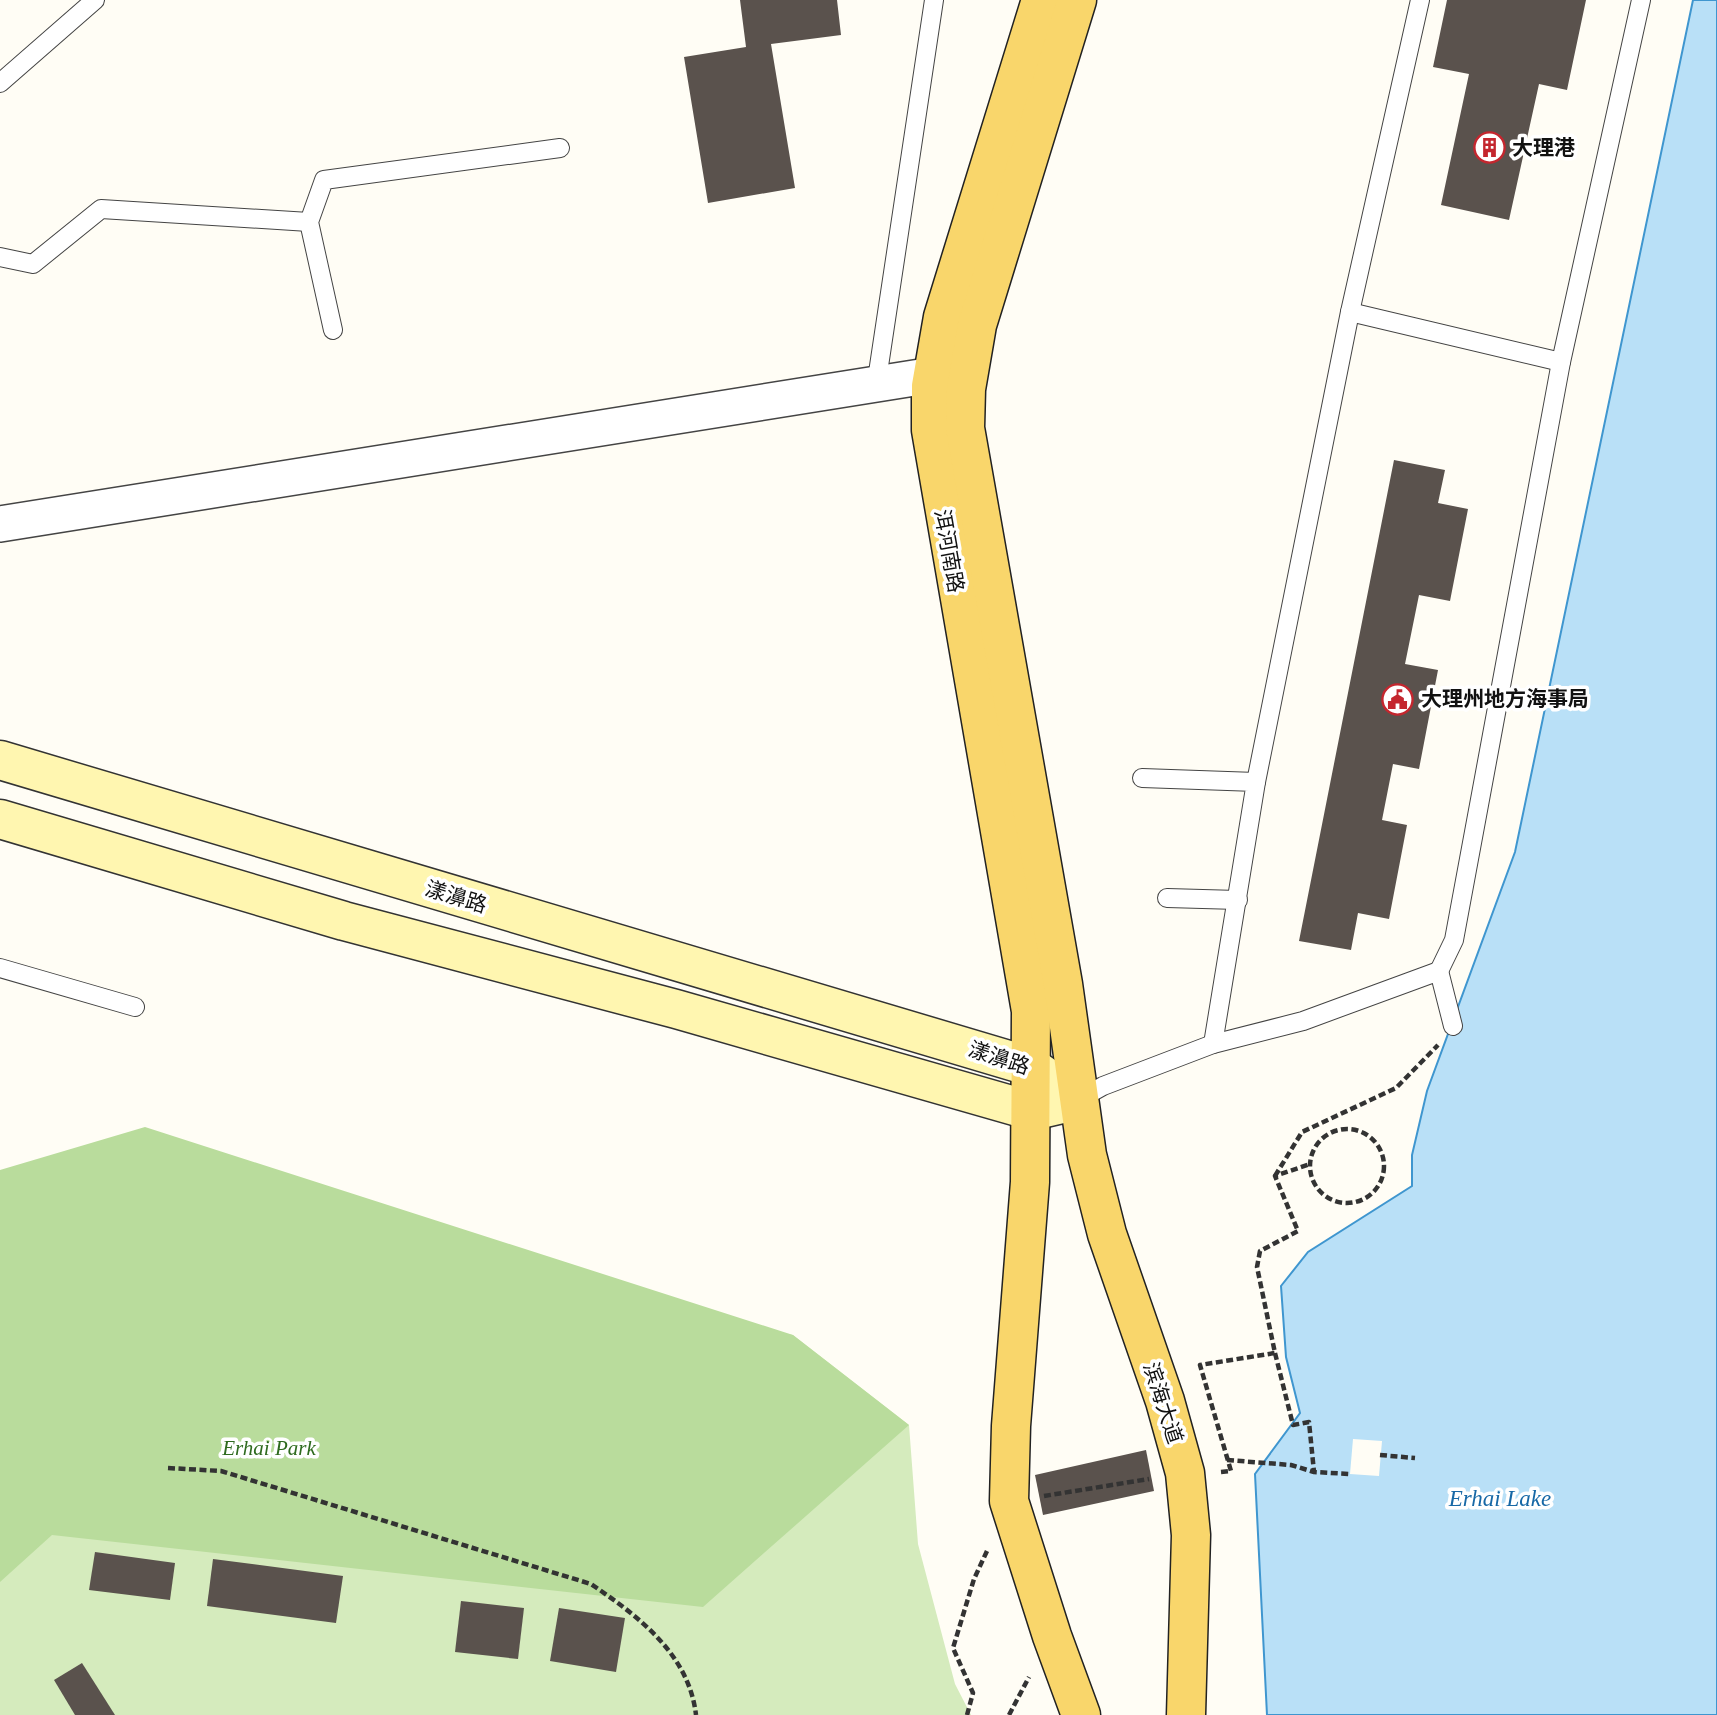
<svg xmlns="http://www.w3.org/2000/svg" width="1717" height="1715" viewBox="0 0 1717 1715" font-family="'Times New Roman','Noto Sans SC',serif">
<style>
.green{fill:#d5ebbd}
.forest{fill:#b9dc9c}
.water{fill:#b9e0f7;stroke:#3f96cf;stroke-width:2}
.pier{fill:#fffdf5}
.building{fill:#5a524d}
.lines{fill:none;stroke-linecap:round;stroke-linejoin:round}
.lane-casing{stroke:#444;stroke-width:20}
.street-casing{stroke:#444;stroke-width:38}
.secondary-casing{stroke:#333;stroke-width:41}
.primary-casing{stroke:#222;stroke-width:41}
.path{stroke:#333;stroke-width:4.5;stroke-dasharray:7 3.5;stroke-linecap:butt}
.lane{stroke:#fff;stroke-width:18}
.street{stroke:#fff;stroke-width:35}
.secondary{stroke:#fff6b0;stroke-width:38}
.primary{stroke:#f9d66b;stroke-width:38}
.labels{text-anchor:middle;stroke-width:7;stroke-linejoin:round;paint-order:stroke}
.poi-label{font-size:21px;font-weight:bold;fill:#111;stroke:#fff;text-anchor:start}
.street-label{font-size:21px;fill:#111;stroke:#fff}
.park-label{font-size:21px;font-style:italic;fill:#2f6b1f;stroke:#fff}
.water-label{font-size:23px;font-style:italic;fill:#1768a6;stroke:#fff}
</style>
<rect width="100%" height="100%" fill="#fffdf5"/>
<path class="green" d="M0 1193 793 1335 909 1425 918 1544 955 1684 971 1715H0Z"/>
<path class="forest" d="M145 1127 793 1335 909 1425 703 1607 52 1535 0 1582V1170Z"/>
<path class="water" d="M1693 0H1717V1715H1267L1255 1474 1300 1413 1286 1357 1281 1286 1308 1252 1412 1186V1155L1427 1091 1515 852Z"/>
<path class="pier" d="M1353 1439 1382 1441 1379 1476 1350 1474Z"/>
<g class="building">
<path d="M740 0H837L841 35 771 44 795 188 708 203 684 57 746 47Z"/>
<path d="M1447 0H1586L1567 90 1539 84 1509 220 1441 205 1469 74 1433 67Z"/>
<path d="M1394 460 1445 470 1438 503 1468 509 1450 601 1419 595 1405 664 1438 670 1419 769 1393 764 1382 820 1407 825 1389 919 1358 913 1351 950 1299 941Z"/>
<path d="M1146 1450 1154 1491 1043 1515 1035 1475Z"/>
<path d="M95 1552 175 1563 170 1600 89 1590Z"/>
<path d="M213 1559 343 1576 336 1623 207 1606Z"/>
<path d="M461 1601 524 1608 518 1659 455 1652Z"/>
<path d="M559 1608 625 1618 616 1672 550 1661Z"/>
<path d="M82 1663 115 1715H75L54 1680Z"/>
</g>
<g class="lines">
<defs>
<g id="lane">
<path d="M0 83 95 0"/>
<path d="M0 257 33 264 101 209 309 222"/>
<path d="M1350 312 1561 362"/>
<path d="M333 330 309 222 324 180 560 148"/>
<path d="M876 386 934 0"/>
<path d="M1142 778 1256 782 1213 1044"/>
<path d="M1256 782 1350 312 1420 0"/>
<path d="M1167 898 1238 900"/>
<path d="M0 968 135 1007"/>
<path d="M1439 971 1454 940 1561 362 1641 0"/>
<path d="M1078 1100 1103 1086 1213 1044 1303 1021 1439 971 1453 1026"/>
</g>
<path id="street" d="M0 524 933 375"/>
<g id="secondary">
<path d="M0 760 1032 1067 1078 1100"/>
<path d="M0 819 344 921 676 1009 1032 1111 1062 1104"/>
</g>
<g id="primary">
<path d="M1041 0 943 317 931 386V430L1031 1011 1030 1182 1011 1426 1009 1501 1052 1636 1081 1715"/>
<path d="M1077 0 977 325 966 389 965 428 1063 984 1087 1155 1107 1234 1165 1401 1185 1473 1191 1535 1186 1715"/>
</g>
</defs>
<use href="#lane" class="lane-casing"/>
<use href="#street" class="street-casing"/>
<use href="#secondary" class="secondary-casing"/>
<use href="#primary" class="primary-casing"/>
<g class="path">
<circle cx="1347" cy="1166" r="37"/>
<path d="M1275 1176 1302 1132 1396 1088 1438 1045"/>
<path d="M1275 1353 1293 1425 1309 1422 1314 1472"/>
<path d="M1380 1455 1415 1458"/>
<path d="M1227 1460 1291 1465 1314 1472 1350 1474"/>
<path d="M168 1468 221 1471 591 1584C638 1616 689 1654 696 1715"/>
<path d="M1221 1472 1231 1471 1200 1365 1275 1353 1257 1267 1260 1251 1298 1231 1275 1176 1310 1164"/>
<path d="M1044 1496 1149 1479"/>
<path d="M967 1715 973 1693 953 1648 974 1579 987 1551"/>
<path d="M1009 1715 1029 1677"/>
</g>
<use href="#lane" class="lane"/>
<use href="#street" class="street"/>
<use href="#secondary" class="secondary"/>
<use href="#primary" class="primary"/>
</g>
<defs>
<symbol id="building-ring" viewBox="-11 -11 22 22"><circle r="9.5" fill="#fff" stroke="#c4262e" stroke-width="1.5"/><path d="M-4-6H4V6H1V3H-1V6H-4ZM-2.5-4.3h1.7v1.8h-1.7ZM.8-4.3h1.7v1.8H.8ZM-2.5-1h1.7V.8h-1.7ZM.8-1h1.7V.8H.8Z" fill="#c4262e"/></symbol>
<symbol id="civic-ring" viewBox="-11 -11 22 22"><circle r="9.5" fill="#fff" stroke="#c4262e" stroke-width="1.5"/><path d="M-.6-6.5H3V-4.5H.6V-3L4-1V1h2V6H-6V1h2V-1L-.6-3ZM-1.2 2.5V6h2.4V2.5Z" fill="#c4262e"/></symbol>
</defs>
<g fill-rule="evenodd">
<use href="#building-ring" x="1472" y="130" width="35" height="35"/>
<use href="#civic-ring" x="1380" y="682" width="35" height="35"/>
</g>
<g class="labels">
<g class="poi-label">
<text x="1512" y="155">大理港</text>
<text x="1421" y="706">大理州地方海事局</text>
</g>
<g class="street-label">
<text transform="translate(949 551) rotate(80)" y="7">洱河南路</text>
<text transform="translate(456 897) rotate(17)" y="7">漾濞路</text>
<text transform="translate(999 1058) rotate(18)" y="7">漾濞路</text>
<text transform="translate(1163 1403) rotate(72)" y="7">滨海大道</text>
</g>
<g class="park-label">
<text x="269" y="1455">Erhai Park</text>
</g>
<g class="water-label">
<text x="1500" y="1506">Erhai Lake</text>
</g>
</g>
</svg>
